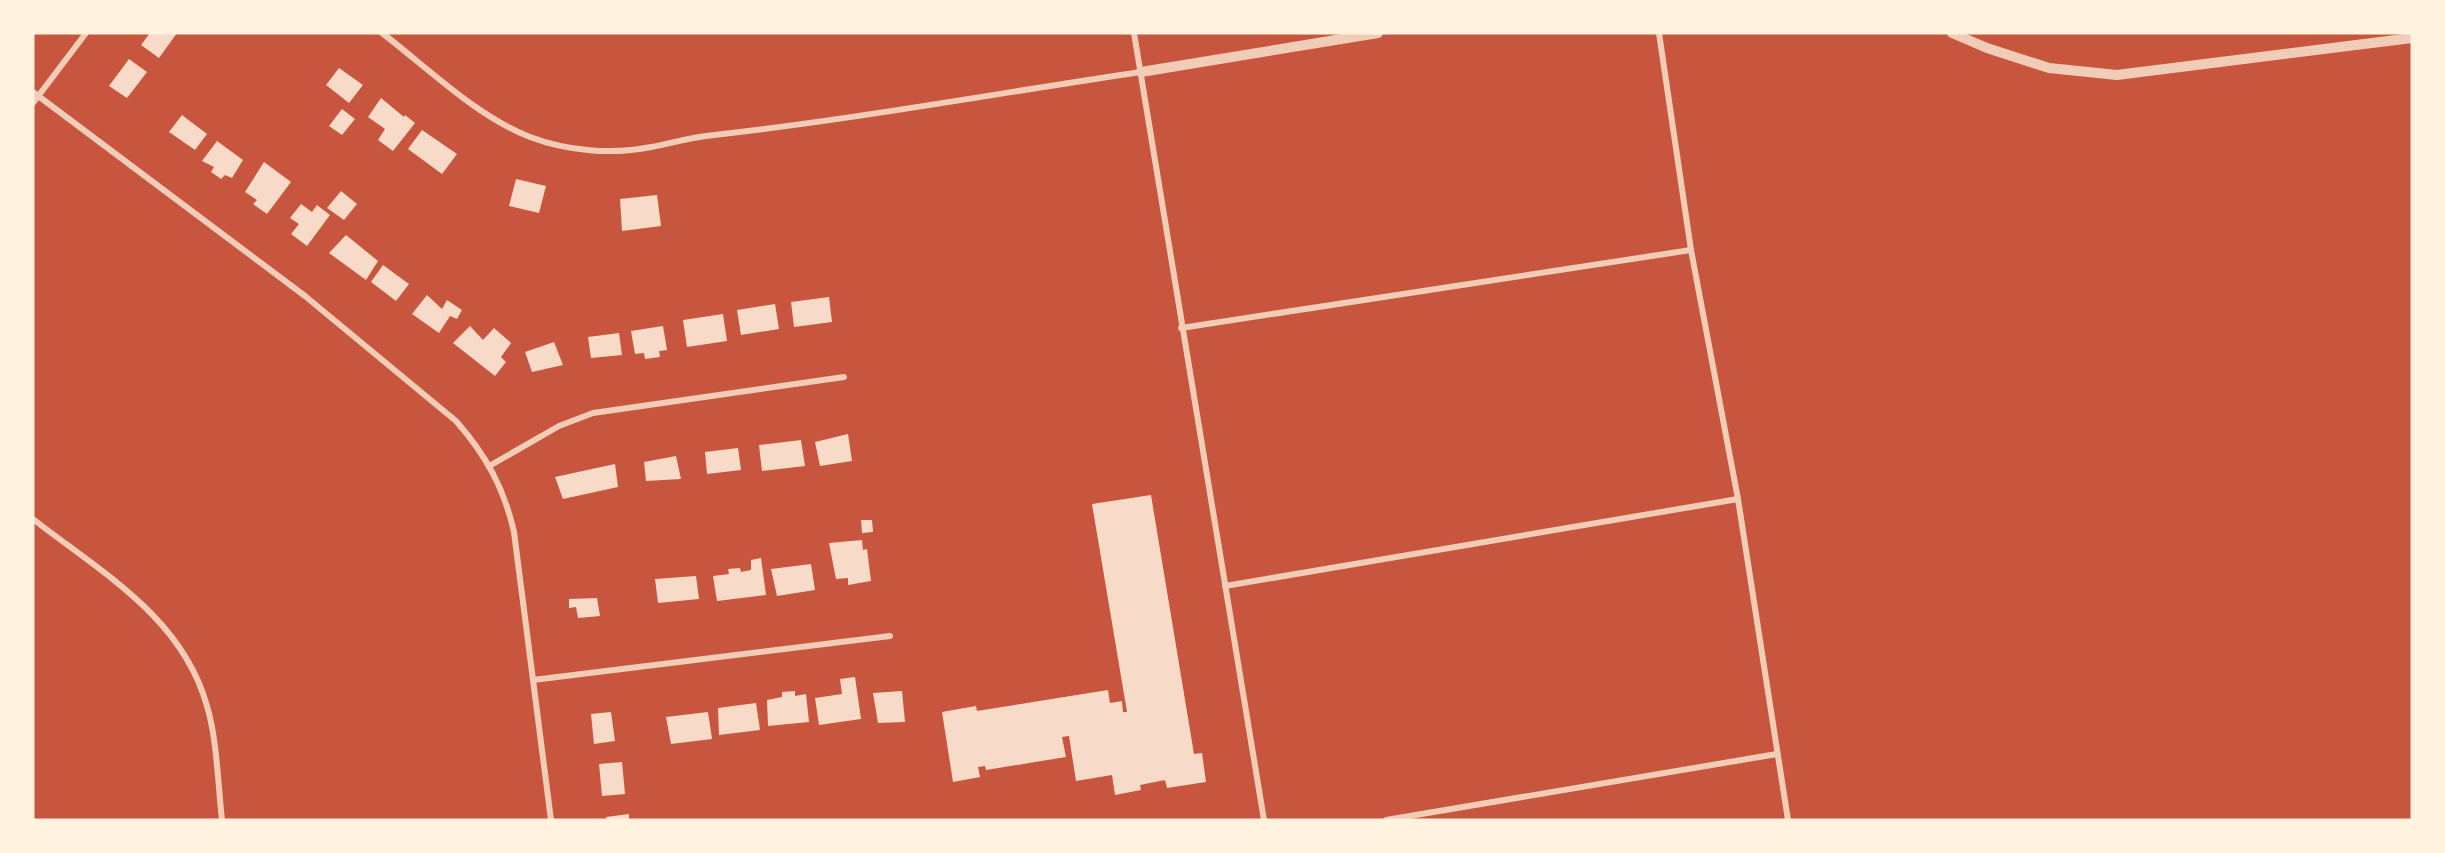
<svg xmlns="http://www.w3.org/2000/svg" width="2445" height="853" viewBox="0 0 2445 853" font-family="Cabin,sans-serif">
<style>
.building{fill:#f7dbc8}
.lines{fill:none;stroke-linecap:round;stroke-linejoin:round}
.minor{stroke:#f1ccb7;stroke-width:6}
.tertiary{stroke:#f1ccb7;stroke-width:10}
</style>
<rect width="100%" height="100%" fill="#c8553d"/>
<g class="building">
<path d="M150 33H177L159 58 141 45Z"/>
<path d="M129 59 147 72 127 98 109 86Z"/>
<path d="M339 68 363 85 349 103 326 85Z"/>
<path d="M381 98 404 117 405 115 415 123 393 151 378 140 385 129 368 117Z"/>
<path d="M342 109 355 119 342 135 329 126Z"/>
<path d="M182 115 207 134 195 150 169 132Z"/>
<path d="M422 130 457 154 442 174 408 149Z"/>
<path d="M217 141 243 160 232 178 225 175 221 179 211 172 214 167 202 161Z"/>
<path d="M264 162 291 182 267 214 253 204 257 200 245 192Z"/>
<path d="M516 179 546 186 539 213 509 206Z"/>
<path d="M341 191 357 204 344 220 327 208Z"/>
<path d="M657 195 661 226 622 231 620 199Z"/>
<path d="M301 204 312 212 317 205 330 215 307 246 291 234 299 224 290 218Z"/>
<path d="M346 235 378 261 366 280 329 253Z"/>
<path d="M383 265 409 284 396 301 371 282Z"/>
<path d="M427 295 442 309 447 300 462 310 457 319 450 316 439 333 412 314Z"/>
<path d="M829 297 832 322 794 327 791 302Z"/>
<path d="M775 304 779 329 741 335 737 310Z"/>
<path d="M723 314 727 341 687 347 683 320Z"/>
<path d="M470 326 483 340 494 328 511 343 501 357 506 362 495 376 453 343Z"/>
<path d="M663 326 667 350 659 351 660 357 645 359 644 353 635 354 631 331Z"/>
<path d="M619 333 622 355 591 358 588 337Z"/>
<path d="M554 342 563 365 532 372 525 352Z"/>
<path d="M848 434 852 461 820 466 815 442Z"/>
<path d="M801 440 805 466 762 471 759 445Z"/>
<path d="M738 448 741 470 707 474 705 452Z"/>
<path d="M676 456 681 479 646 481 644 462Z"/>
<path d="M615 464 618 487 563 499 555 477Z"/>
<path d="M1151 495 1194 754 1202 753 1206 782 1167 788 1165 780 1140 785 1141 790 1115 795 1112 775 1076 781 1069 736 1062 737 1066 757 986 770 985 766 978 767 980 777 953 782 942 712 976 706 977 711 1108 690 1110 703 1122 701 1123 712H1127L1092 504Z"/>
<path d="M861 520H872L873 532 862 533Z"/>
<path d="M862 540 863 550 867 549 871 581 848 585V578L836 579 829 543Z"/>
<path d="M761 558 766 595 717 601 713 576 729 574 728 569 740 568 741 572 751 570V560Z"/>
<path d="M811 564 815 590 777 596 771 569Z"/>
<path d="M696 576 699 599 658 603 655 579Z"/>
<path d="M597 598 600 616 578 618 576 607 569 608V599Z"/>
<path d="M855 677 861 719 819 725 815 698 842 694 840 679Z"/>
<path d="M795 691V696L806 694 809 722 768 726 767 700 782 697V692Z"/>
<path d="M902 691 905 722 878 723 873 693Z"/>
<path d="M756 703 760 730 719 735 718 708Z"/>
<path d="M611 712 615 741 594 744 591 714Z"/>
<path d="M708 712 712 739 671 744 666 717Z"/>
<path d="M622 762 625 794 602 796 599 764Z"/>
<path d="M629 814V820H607L606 817Z"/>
</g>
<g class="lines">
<g class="minor">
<path d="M382 33C428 68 476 116 530 137 567 151 612 155 651 147 672 143 692 137 714 135 856 119 999 93 1141 72"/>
<path d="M1134 33 1264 820"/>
<path d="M1659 33 1691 250 1738 499 1788 820"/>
<path d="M33 92 305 296 456 421C486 455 504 488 514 532L551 820"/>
<path d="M33 103 86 33"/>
<path d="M1181 328 1691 250"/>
<path d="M491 465 559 426 593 413 844 377"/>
<path d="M33 519C102 573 182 617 207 706 217 739 218 785 222 820"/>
<path d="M1225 586 1738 499"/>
<path d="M533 680 890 636"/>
<path d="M1386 820 1777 754"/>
</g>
<g class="tertiary">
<path d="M1952 33 1987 48 2049 68 2117 75 2412 38"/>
<path d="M1141 72 1378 33"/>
</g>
</g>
<rect width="2445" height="853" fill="none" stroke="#fff3e0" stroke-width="69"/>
</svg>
